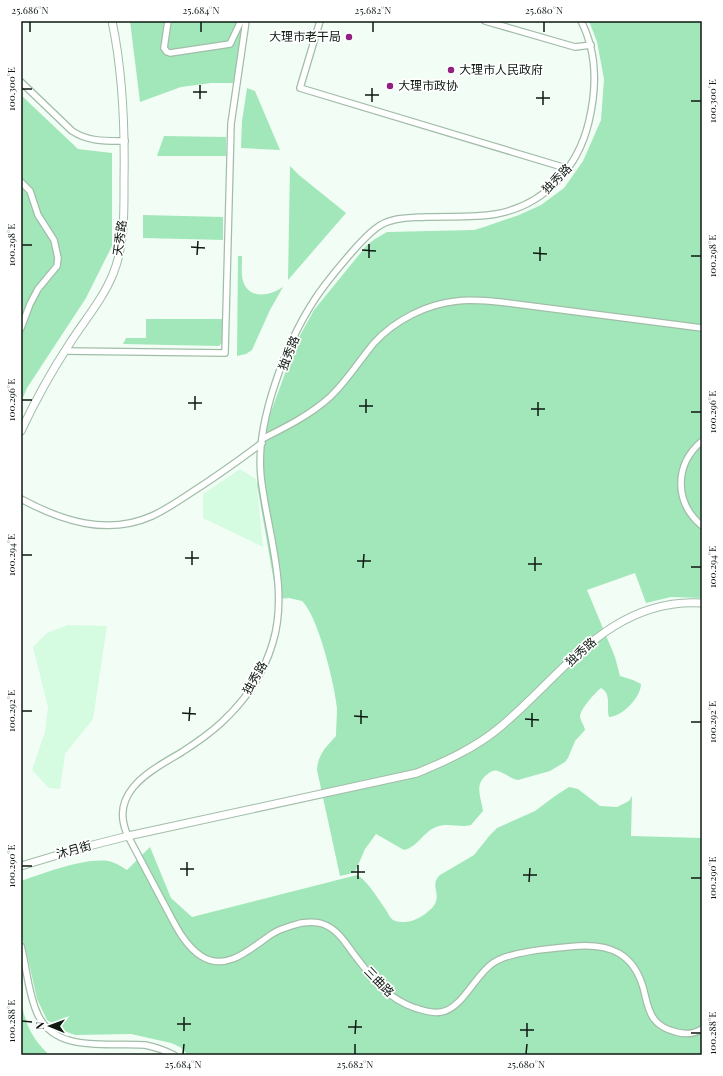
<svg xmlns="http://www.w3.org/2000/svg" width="723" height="1076" viewBox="0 0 723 1076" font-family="'Playfair Display','Noto Sans SC',serif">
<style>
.built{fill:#d5fbe1}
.green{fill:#a2e7b9}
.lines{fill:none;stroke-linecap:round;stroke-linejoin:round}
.minor-casing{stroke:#a1bda9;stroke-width:8}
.major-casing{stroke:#a1bda9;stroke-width:9}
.minor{stroke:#fff;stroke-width:5.5}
.major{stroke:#fff;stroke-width:7}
.ticks{fill:none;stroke:#0e1912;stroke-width:1.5}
.poi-dot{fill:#912081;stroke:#fff;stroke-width:1.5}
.labels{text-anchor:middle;stroke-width:3.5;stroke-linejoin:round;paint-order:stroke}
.poi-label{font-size:12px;fill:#0e1912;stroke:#fff;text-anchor:start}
.street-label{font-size:12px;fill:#0e1912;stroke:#fff}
.neatline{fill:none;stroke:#0e1912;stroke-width:1.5}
.ticks-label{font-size:10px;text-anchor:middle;fill:#0e1912}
</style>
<rect width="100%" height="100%" fill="#f2fef5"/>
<g class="built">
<path d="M240 469 256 479 263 547 203 518V494Z"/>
<path d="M68 625 107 626 93 719 65 754 60 789 49 788 32 770 45 732 48 707 33 647 47 633Z"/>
</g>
<g class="green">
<path d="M130 21H247L236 83H211L181 87 140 102Z"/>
<path d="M589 21H702V598L671 597 646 603 635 573 587 590 615 657 620 676 633 680 641 684C641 697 622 717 609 717 606 707 612 694 601 688 595 693 580 709 580 717 581 722 584 725 585 730L575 741 568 758 565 762 550 771 518 780C511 779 505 773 498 771 494 770 492 771 489 773 473 784 481 796 483 811L471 825C460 828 448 822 436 827 422 833 418 847 404 850L376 834 365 849 356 870 353 873 340 876 317 770C318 754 326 747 336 736 336 726 337 717 337 708 335 685 318 616 302 601L289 598 277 599 257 485 262 436 297 341 314 310 367 245 375 239 387 232 474 230 484 227 519 215 541 205 564 188 583 161 601 120 604 79 597 42Z"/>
<path d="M247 88 255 91 280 150 241 148 242 121Z"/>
<path d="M21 95 78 149 112 153V246L86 298 27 388 21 402Z"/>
<path d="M164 136 226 137V156H157Z"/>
<path d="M290 166 299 175 346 213 288 280Z"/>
<path d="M143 215 223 217V240L143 238Z"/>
<path d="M238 256H242C242 264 241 274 243 281 249 300 270 296 283 287L270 310 252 350 246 354 237 356Z"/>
<path d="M146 319H223L222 343 219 346 123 344 126 338H146Z"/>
<path d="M569 787 578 789 600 806 617 807 629 801 632 796 631 836 702 838V1055H188L180 1047 171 1043 131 1034 75 1035 67 1032 47 1020 37 999 26 950 21 935V881C45 873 83 858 108 861 115 862 122 867 127 870L150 847 171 898 192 917 357 875C367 880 379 900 386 910 388 913 390 918 393 920 397 922 401 922 405 922 416 921 425 915 432 908 444 895 428 886 440 875L474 855 490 835 497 828 535 811 555 796Z"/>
<path d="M21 1003C27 1027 31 1037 49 1055H21Z"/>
</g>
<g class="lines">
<defs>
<g id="minor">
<path d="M168 21 164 48 167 52 170 53 230 44 231 42 241 21"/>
<path d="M320 21 300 88 569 169"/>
<path d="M485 21 575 47 591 45"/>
<path d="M581 21C597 52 597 87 589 121 578 168 545 205 496 214 473 218 449 216 426 217 408 218 389 217 375 229 366 236 359 244 352 252 339 267 326 282 315 299 286 343 255 423 261 477 267 531 289 588 273 642 264 673 245 701 221 723 209 734 196 743 182 752 152 770 107 792 128 836 140 859 152 881 164 904 174 922 183 944 201 956 227 973 252 947 272 934 281 928 291 926 301 923 308 922 316 921 323 924 337 929 345 942 353 953 372 978 385 997 415 1008 423 1010 432 1014 441 1012 462 1009 475 975 493 963 510 951 556 948 578 946 611 944 633 954 643 987 646 997 647 1010 654 1019 659 1026 668 1030 676 1032 686 1035 694 1034 702 1029"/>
<path d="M21 82 72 131C89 142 106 141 125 141"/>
<path d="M21 182 30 191 38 215 54 240 58 258 57 266 38 289 30 304 21 328"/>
<path d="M65 351 225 353 231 124 246 21"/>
<path d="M262 439C286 427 310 415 330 397 347 381 359 361 374 343 395 320 427 304 457 301 471 299 486 301 500 302L702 328"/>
<path d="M702 441C674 465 674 502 702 526"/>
<path d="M21 499C62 521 107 536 152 516 165 510 177 502 189 494 214 478 238 461 262 443"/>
<path d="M21 946C27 969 28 994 38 1015 57 1054 110 1042 145 1045 155 1047 164 1050 174 1055"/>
</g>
<g id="major">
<path d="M21 431C35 401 51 372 70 343 84 321 103 299 113 274 125 245 124 212 124 181 125 128 123 73 112 21"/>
<path d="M21 866 81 848 128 836 417 773C446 761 475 748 499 728 562 676 610 597 702 603"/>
</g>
</defs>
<use href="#minor" class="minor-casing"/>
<use href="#major" class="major-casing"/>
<use href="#minor" class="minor"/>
<use href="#major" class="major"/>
</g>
<path class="ticks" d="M30 32V22M201 32V22M373 32V22M544 32V22M22 89H32M193 92H207M365 95H379M536 98H550M200 99V85M691 101H701M372 102V88M543 105V91M22 245H32M191 247 205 248M362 250 376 251M533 253 547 254M197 255 198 241M691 256H701M369 258V244M540 261V247M22 400H32M188 403H202M359 406H373M531 409H545M195 410V396M691 412H701M366 413V399M538 416V402M22 555H32M185 558H199M357 561H371M528 564H542M192 565V551M691 567H701M363 568 364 554M535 571V557M22 711H32M182 713 196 714M354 716 368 717M525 719 539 720M189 721 190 707M691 722H701M361 724V710M532 727V713M22 866H32M180 869H194M351 872H365M523 875H537M187 876V862M691 878H701M358 879V865M529 882 530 868M22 1021 32 1022M177 1024H191M348 1027H362M520 1030H534M184 1031V1017M691 1033H701M355 1034 356 1020M527 1037V1023M183 1054 184 1044M355 1054V1044M526 1054 527 1044"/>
<g class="poi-dot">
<circle cx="349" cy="37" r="4"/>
<circle cx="451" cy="70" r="4"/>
<circle cx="390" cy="86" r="4"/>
</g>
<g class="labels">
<g class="poi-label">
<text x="341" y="41" text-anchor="end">大理市老干局</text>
<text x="459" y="74">大理市人民政府</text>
<text x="398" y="90">大理市政协</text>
</g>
<g class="street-label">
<text transform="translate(557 179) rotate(-45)" y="4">独秀路</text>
<text transform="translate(120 238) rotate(-82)" y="4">天秀路</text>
<text transform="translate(289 353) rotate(-68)" y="4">独秀路</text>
<text transform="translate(581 652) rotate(-42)" y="4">独秀路</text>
<text transform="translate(255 678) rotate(-60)" y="4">独秀路</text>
<text transform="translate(74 850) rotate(-16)" y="4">沐月街</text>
<text transform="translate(379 982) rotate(46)" y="4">三曲路</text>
</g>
</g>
<rect width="723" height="1076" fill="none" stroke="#ffffff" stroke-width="44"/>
<g transform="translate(50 1026) rotate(271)" stroke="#ffffff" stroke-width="3" paint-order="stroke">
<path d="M0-3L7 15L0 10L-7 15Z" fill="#0e1912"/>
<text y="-6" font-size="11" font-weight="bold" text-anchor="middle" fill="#0e1912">N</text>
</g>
<rect x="22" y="22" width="679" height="1032" class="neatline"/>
<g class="ticks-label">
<text x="30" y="14">25.686°N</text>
<text x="201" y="14">25.684°N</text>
<text x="373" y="14">25.682°N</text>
<text x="544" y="14">25.680°N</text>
<text transform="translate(11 89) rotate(-90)" y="4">100.300°E</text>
<text transform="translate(712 101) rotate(-90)" y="4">100.300°E</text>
<text transform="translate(11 245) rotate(-90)" y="4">100.298°E</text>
<text transform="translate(712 256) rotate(-90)" y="4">100.298°E</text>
<text transform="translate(11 400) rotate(-90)" y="4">100.296°E</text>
<text transform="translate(712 412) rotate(-90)" y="4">100.296°E</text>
<text transform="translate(11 555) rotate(-90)" y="4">100.294°E</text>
<text transform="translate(712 567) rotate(-90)" y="4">100.294°E</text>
<text transform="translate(11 711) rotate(-90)" y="4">100.292°E</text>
<text transform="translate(712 722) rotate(-90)" y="4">100.292°E</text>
<text transform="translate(11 866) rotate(-90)" y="4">100.290°E</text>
<text transform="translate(712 878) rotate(-90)" y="4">100.290°E</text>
<text transform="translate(11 1021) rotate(-90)" y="4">100.288°E</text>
<text transform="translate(712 1033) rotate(-90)" y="4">100.288°E</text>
<text x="183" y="1068">25.684°N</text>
<text x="355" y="1068">25.682°N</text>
<text x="526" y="1068">25.680°N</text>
</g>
</svg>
